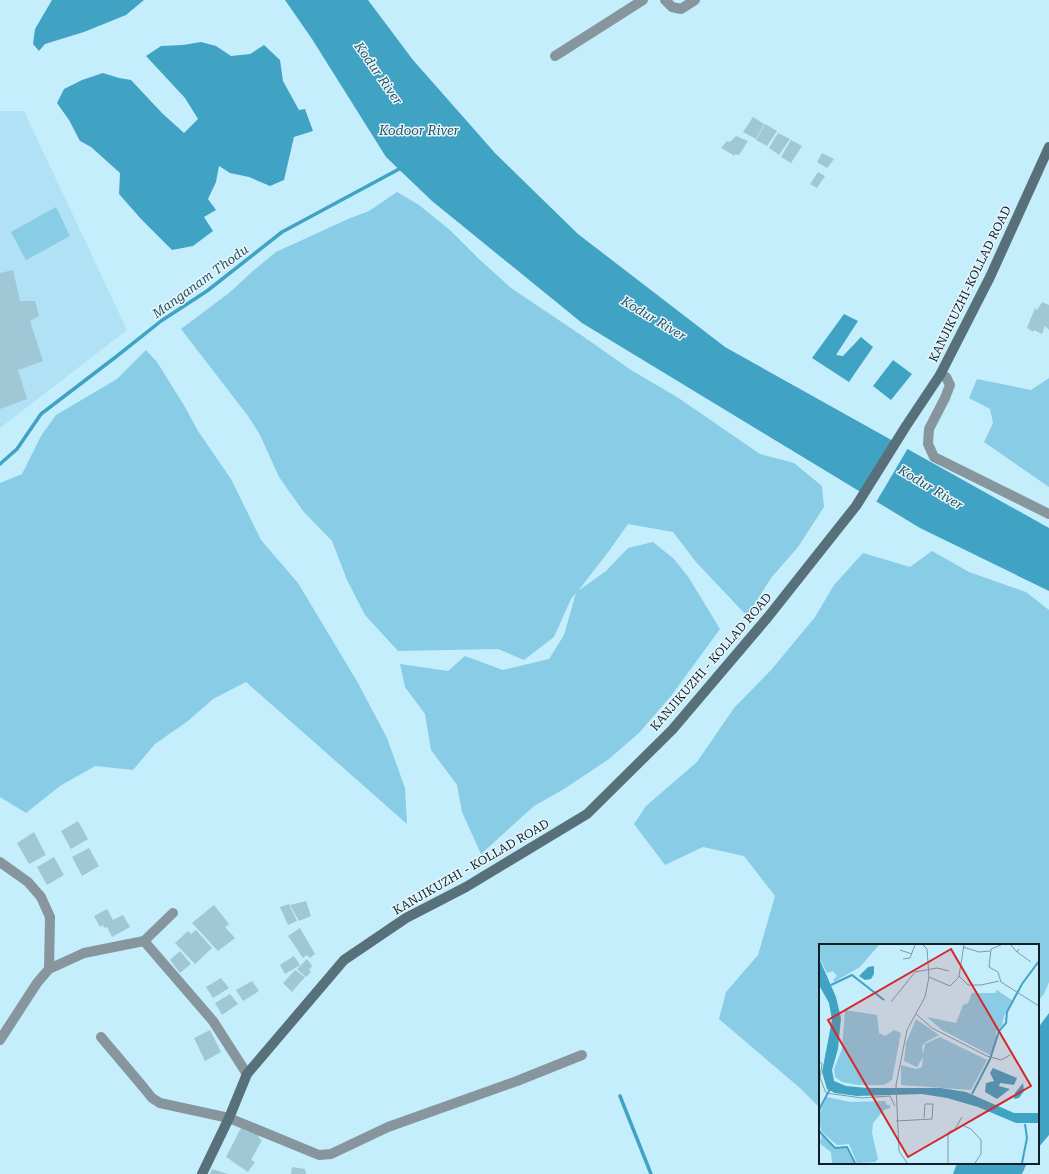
<svg xmlns="http://www.w3.org/2000/svg" width="1049" height="1174" viewBox="0 0 1049 1174" font-family="'Roboto Serif',serif">
<style>
.built{fill:#b0e1f4}
.green{fill:#88cce5}
.water{fill:#41a3c3}
.pier{fill:#c5eefd}
.lines{fill:none;stroke-linecap:round;stroke-linejoin:round}
.stream{stroke:#41a3c3;stroke-width:3.5}
.building{fill:#9fc7d6}
.minor{stroke:#86969c;stroke-width:10}
.secondary{stroke:#587079;stroke-width:10}
.labels{text-anchor:middle;stroke-width:3;stroke-linejoin:round;paint-order:stroke}
.street-label{font-size:12px;fill:#101f25;stroke:#e6f6fc}
.water-label{font-size:13px;font-style:italic;fill:#275160;stroke:#e6f6fc}
.inset-river{fill:none;stroke:#41a3c3;stroke-width:2}
.inset-road{fill:none;stroke:#7d9ba7;stroke-width:1}
.view{fill:#d62828;fill-opacity:0.15;stroke:#d62828;stroke-width:2}
.inset-edge{fill:none;stroke:#101f25;stroke-width:2}
</style>
<rect width="100%" height="100%" fill="#c5eefd"/>
<path class="built" d="M0 111H24L127 330 0 428Z"/>
<g class="green">
<path d="M397 192 419 205 450 230 479 259 511 288 584 337 631 370 677 397 760 454 794 463 822 486 824 507 798 547 771 578 747 616 696 562 673 532 628 524 609 551 578 591 606 571 628 548 653 542 674 559 689 578 720 629 671 696 639 733 609 759 564 789 534 806 481 854 462 812 457 785 431 750 425 714 405 687 400 664 448 671 465 656 503 670 549 659 564 635 576 593 571 599 554 637 524 660 498 649 398 651 365 615 347 580 332 541 303 511 279 477 260 435 248 416 181 329 229 293 254 270 276 252 348 219 369 211Z"/>
<path d="M56 207 70 236 26 260 11 232Z"/>
<path d="M146 350 157 362 185 407 198 431 231 479 261 540 298 583 358 683 387 738 405 788 407 824 246 682 213 699 188 721 155 744 133 770 95 766 60 786 26 813 0 797V483L22 474 41 436 56 415 117 379Z"/>
<path d="M1049 378V487L984 442 993 423 990 409 969 398 977 379 1031 390Z"/>
<path d="M932 551 969 572 1026 592 1049 610V982L1044 994 1038 1001V945H820V1108L800 1088 719 1019 726 992 758 955 775 896 744 856 703 847 665 865 634 824 646 806 697 762 734 708 772 669 815 617 834 585 863 553 910 567Z"/>
</g>
<g class="water">
<path d="M52 0H144L126 15 84 32 45 44 39 51 33 44 35 29Z"/>
<path d="M285 0H368L413 60 495 153 578 234 725 347 1049 528V591L920 528 582 323 432 201 386 157 312 39Z"/>
<path d="M201 42 216 46 231 56 250 54 264 45 280 60 283 81 299 110 305 109 313 131 294 137 284 180 270 186 249 177 230 173 219 166 216 182 208 199 216 210 204 217 213 231 193 246 172 250 141 219 119 194 120 173 91 147 80 141 69 120 57 103 64 89 82 80 103 73 119 78 131 80 162 113 184 133 198 119 185 98 146 56 161 46 183 45Z"/>
<path d="M844 314 858 321 836 355 843 356 861 337 873 347 849 382 812 358Z"/>
<path d="M893 360 912 374 891 400 873 386Z"/>
<path d="M1049 1013V1135L1038 1148V1028Z"/>
<path d="M957 1163H1027L1022 1174H953Z"/>
</g>
<path class="pier" d="M893 440 908 448 875 504 859 494Z"/>
<g class="lines">
<g class="stream">
<path d="M0 464 17 449 41 414 117 356 161 321 207 291 282 232 401 168"/>
<path d="M620 1096 651 1174"/>
</g>
</g>
<g class="building">
<path d="M753 117 764 124 756 139 743 132Z"/>
<path d="M765 124 777 131 767 146 756 140Z"/>
<path d="M778 133 790 139 779 155 769 148Z"/>
<path d="M736 136 748 141 739 155 735 154V156L721 148 727 141 729 142 731 141Z"/>
<path d="M791 140 802 146 791 163 781 157Z"/>
<path d="M822 153 834 159 827 168 817 162Z"/>
<path d="M818 172 825 176 817 188 810 184Z"/>
<path d="M13 270 20 301H35L39 316 30 321 43 361 18 370 27 399 0 409V273Z"/>
<path d="M1042 302 1049 305V330L1045 326 1042 334 1034 330 1033 332 1027 328 1035 308 1037 310Z"/>
<path d="M78 821 88 839 71 849 61 831Z"/>
<path d="M34 832 46 855 29 864 17 843Z"/>
<path d="M89 848 99 866 82 876 72 857Z"/>
<path d="M54 857 64 875 47 885 37 867Z"/>
<path d="M306 901 311 916 299 921 290 905Z"/>
<path d="M289 904 297 921 288 925 280 907Z"/>
<path d="M214 905 229 924 225 927 235 938 218 951 192 923Z"/>
<path d="M107 909 113 920 123 915 130 927 112 937 107 927 104 928 103 925 100 927 94 916Z"/>
<path d="M300 928 315 954 310 958 307 955 303 958 288 936Z"/>
<path d="M196 930 212 948 195 964 175 943 188 931 191 934Z"/>
<path d="M180 951 191 964 180 973 170 960Z"/>
<path d="M294 956 300 965 285 974 280 965Z"/>
<path d="M307 959 312 966 309 970 311 972 306 977 297 969Z"/>
<path d="M295 970 305 977 292 992 283 983Z"/>
<path d="M221 978 229 988 213 998 206 987Z"/>
<path d="M252 981 259 991 243 1001 236 990Z"/>
<path d="M230 994 238 1004 222 1015 215 1003Z"/>
<path d="M210 1030 221 1052 205 1061 194 1038Z"/>
<path d="M241 1128 249 1132 251 1130 259 1134V1138L262 1140 251 1160 255 1162 248 1172 226 1157Z"/>
<path d="M292 1167 305 1169 306 1174H291Z"/>
<path d="M212 1169 228 1174H210Z"/>
</g>
<g class="lines">
<g class="minor">
<path d="M665 0 672 7 681 9 695 0"/>
<path d="M555 56 643 0"/>
<path d="M940 375 946 377 950 385 945 398 929 429 928 444 934 457 1049 514"/>
<path d="M0 862 28 882 41 897 50 917 49 969"/>
<path d="M144 941 173 913"/>
<path d="M101 1037 144 1088 152 1098 160 1103 229 1118 319 1155 331 1154 388 1127 517 1081 582 1055"/>
<path d="M0 1040 37 983 49 969 84 953 144 941 213 1021 247 1074"/>
</g>
<path class="secondary" d="M202 1174 229 1118 247 1074 344 960 406 918 466 887 587 814 672 730 768 617 856 506 906 426 940 375 990 277 1049 147"/>
</g>
<g class="labels">
<g class="street-label">
<text transform="translate(970 284) rotate(-64)" y="4">KANJIKUZHI-KOLLAD ROAD</text>
<text transform="translate(711 662) rotate(-49)" y="4">KANJIKUZHI - KOLLAD ROAD</text>
<text transform="translate(471 867) rotate(-30)" y="4">KANJIKUZHI - KOLLAD ROAD</text>
</g>
<g class="water-label">
<text transform="translate(379 73) rotate(55)" y="5">Kodur River</text>
<text x="419" y="135">Kodoor River</text>
<text transform="translate(200 281) rotate(-36)" y="5">Manganam Thodu</text>
<text transform="translate(654 318) rotate(31)" y="5">Kodur River</text>
<text transform="translate(931 487) rotate(31)" y="5">Kodur River</text>
</g>
</g>
<g transform="translate(819 944)">
<rect width="220" height="220" fill="#c5eefd"/>
<path d="M0 1H60L41 23 15 38 14 36 18 32 14 27 8 29 0 13ZM178 46 194 57 185 72 183 81 177 88V97L171 111 123 86 108 73 137 79 144 61 149 59 153 49H176ZM26 66 58 71 60 89 66 92 75 86 82 89 73 136 65 141H39L23 138 16 133 15 125 23 105ZM97 75 120 91 107 98 103 102 104 110 106 100 121 93 168 116 152 146 82 141V121L97 125 103 123 104 113 98 123 85 117 87 99ZM8 153 31 158 66 157 68 161H71V164L65 166 54 179 53 189 59 215 56 218 38 219 30 200 18 201 2 187 0 170ZM0 188 15 204H27L35 219H13L12 208 0 199 3 192Z" fill="#88cce5"/>
<path d="M0 14 17 53 22 74 19 105 13 126 15 137 27 142 48 144H122L147 148 195 169H220V179H197L159 163 128 154 103 150 38 152 16 149 8 145 3 128 13 76 10 59 0 41ZM55 22V30L52 35 46 36 40 32 49 23ZM174 124 198 134 195 141 181 139 180 142 191 145 178 155 166 148 167 139 175 137 171 129ZM204 139 205 147 200 154 195 155 196 149Z" fill="#41a3c3"/>
<path class="inset-river" d="M12 41 33 31 65 56M153 150 171 115 180 87 187 79 188 68 203 40 220 17M0 166 11 145M0 187 16 204 28 203 36 219M203 219 208 194 206 180"/>
<path class="inset-road" d="M182 1 172 5 170 23 179 28 182 38 220 62M192 1 198 8 200 5M144 3 160 8 171 7M81 6 93 10M198 8 212 18M84 15 91 14 96 1M140 32 149 41H162L180 37M110 33 131 42 137 36 140 32 145 1M72 58 96 28 118 24 130 27M97 70 113 84 168 112 182 116 191 111M0 117 3 120 1 134 7 149 43 154 71 152 76 162M77 177 113 175 114 160H106L105 174M145 182 152 185 162 196V210L156 219M88 219 80 207 77 141 88 86 106 53 110 33 108 5 104 1M129 219V192L131 187H135L143 173"/>
<path class="view" d="M132 5 212 142 89 213 9 76Z"/>
<rect width="220" height="220" class="inset-edge"/>
</g>
</svg>
